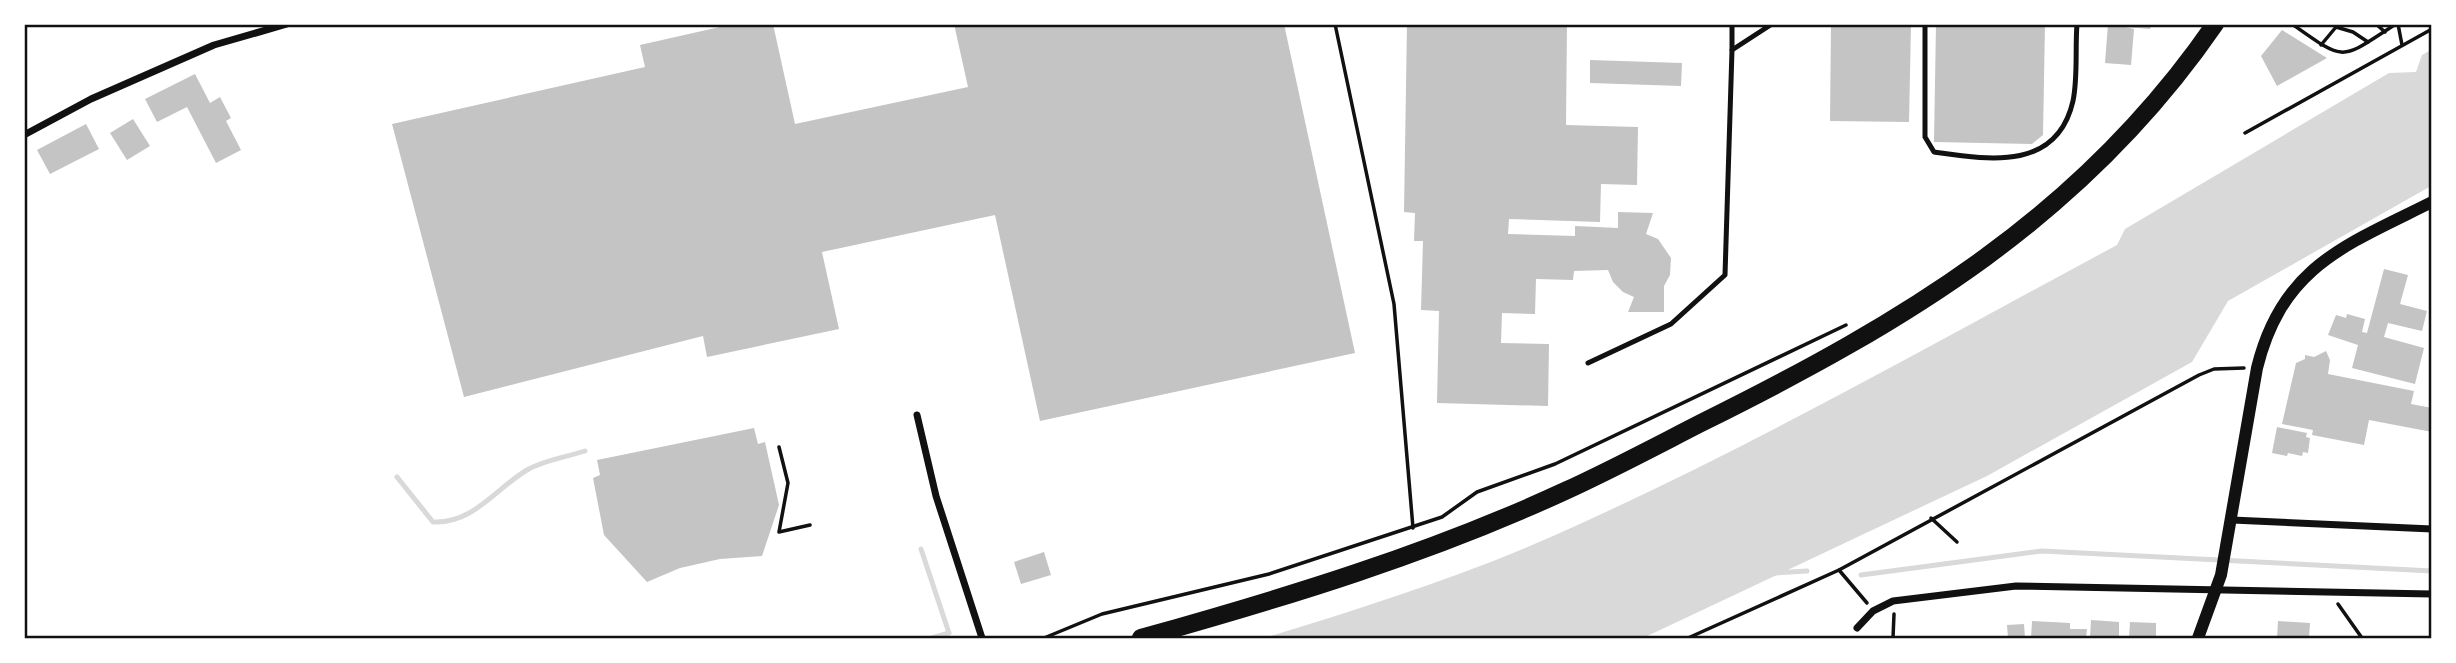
<svg xmlns="http://www.w3.org/2000/svg" width="2456" height="663" viewBox="0 0 2456 663" font-family="Merriweather,serif">
<style>
.water{fill:#d9d9d9}
.lines{fill:none;stroke-linecap:round;stroke-linejoin:round}
.stream{stroke:#d9d9d9;stroke-width:5}
.building{fill:#c4c4c4}
.path{stroke:#111;stroke-width:3.5}
.service{stroke:#111;stroke-width:5}
.minor{stroke:#111;stroke-width:7}
.tertiary{stroke:#111;stroke-width:12}
.primary{stroke:#111;stroke-width:18}
.neatline{fill:none;stroke:#111;stroke-width:2.5}
</style>
<rect width="100%" height="100%" fill="#fff"/>
<path class="water" d="M2431 50V186L2228 301 2192 362 1987 476 1643 638H1264C1372 605 1479 571 1582 523 1764 440 1940 340 2117 245L2125 229 2389 73 2416 72 2422 55Z"/>
<g class="lines">
<g class="stream">
<path d="M397 477 433 522C473 524 495 489 527 470 544 460 567 457 585 451"/>
<path d="M921 549 949 633 932 638"/>
<path d="M1774 573 1807 571"/>
<path d="M1861 575 2042 551 2432 571"/>
</g>
</g>
<g class="building">
<path d="M733 24H773L795 124 968 87 954 24H1284L1355 353 1040 421 995 215 822 252 839 329 707 357 703 336 464 397 392 124 645 67 640 45Z"/>
<path d="M1407 24H1567L1566 125 1638 127 1637 185 1601 184 1600 222 1509 219 1508 234 1575 236V226L1618 228V212L1653 213 1646 234 1658 239 1671 258 1670 275 1664 286V312H1628L1634 297 1623 292 1613 282 1608 270 1574 271 1573 280 1536 279 1535 314 1502 313 1501 343 1549 344 1548 406 1437 403 1439 311 1421 310 1423 241H1414L1415 213 1404 212Z"/>
<path d="M1831 24H1911L1909 122 1830 121Z"/>
<path d="M1936 24H2045L2043 135 2032 144 1934 142Z"/>
<path d="M2108 24H2152L2150 29 2125 27 2134 29 2131 65 2105 63Z"/>
<path d="M2282 30 2327 58 2277 86 2261 56Z"/>
<path d="M1590 60 1682 63 1681 86 1590 83Z"/>
<path d="M195 74 210 103 220 97 231 118 226 121 241 150 216 163 187 107 157 122 145 99Z"/>
<path d="M133 119 150 146 127 160 110 133Z"/>
<path d="M86 124 99 149 50 174 37 150Z"/>
<path d="M2384 269 2408 275 2400 304 2427 311 2422 331 2388 323 2384 337 2424 348 2415 384 2352 368 2358 345 2328 335 2336 315 2346 318 2347 314 2365 319 2362 332 2367 333Z"/>
<path d="M2326 351 2330 360 2328 374 2414 391 2411 404 2432 408V432L2369 420 2364 445 2312 435 2313 430 2282 424 2296 363 2305 359V355L2314 357Z"/>
<path d="M2277 427 2307 433 2306 437 2310 438 2308 453 2303 452 2302 456 2288 453 2287 456 2272 453Z"/>
<path d="M754 428 758 444 765 442 779 505 762 556 720 559 680 568 647 582 604 535 593 478 600 475 597 460Z"/>
<path d="M1044 552 1051 575 1021 584 1014 562Z"/>
<path d="M2091 620 2119 622V638H2090Z"/>
<path d="M2032 621 2070 623V629H2087L2086 638H2031Z"/>
<path d="M2278 621 2310 623 2309 638H2277Z"/>
<path d="M2130 622 2156 623V638H2129Z"/>
<path d="M2024 624 2025 638H2008L2007 625Z"/>
</g>
<g class="lines">
<g class="path">
<path d="M1335 24 1394 304 1413 528"/>
<path d="M2292 24C2347 63 2340 60 2396 24"/>
<path d="M2330 24H2338"/>
<path d="M2376 24 2385 32"/>
<path d="M2398 24 2402 45"/>
<path d="M2321 45 2336 27 2353 32 2368 42"/>
<path d="M2245 133 2432 29"/>
<path d="M779 447 788 483 779 532 810 525"/>
<path d="M1931 518 1957 542"/>
<path d="M1839 570 1867 603"/>
<path d="M2338 604 2362 638"/>
<path d="M1044 638 1102 614 1269 574 1442 517 1477 492 1555 464 1846 325"/>
<path d="M1688 638 1839 570 2199 375 2214 369 2244 368"/>
<path d="M1893 638 1894 614"/>
</g>
<g class="service">
<path d="M1732 24V50"/>
<path d="M1925 24V137L1934 152C1990 160 2057 171 2073 101 2078 77 2075 49 2077 24"/>
<path d="M1588 363 1671 324 1725 275 1732 50 1772 24"/>
</g>
<g class="minor">
<path d="M24 135 91 99 214 45 287 24"/>
<path d="M917 415 936 496 982 638"/>
<path d="M2232 520 2432 529"/>
<path d="M1857 628 1873 611 1893 601 2016 586 2432 594"/>
</g>
<path class="tertiary" d="M2198 638 2221 575 2257 368C2282 266 2346 245 2432 202"/>
<path class="primary" d="M1141 638C1284 598 1429 554 1565 491 1611 470 1656 446 1701 423 1905 322 2083 216 2215 24"/>
</g>
<rect width="2456" height="663" fill="none" stroke="#ffffff" stroke-width="52"/>
<rect x="26" y="26" width="2404" height="611" class="neatline"/>
</svg>
